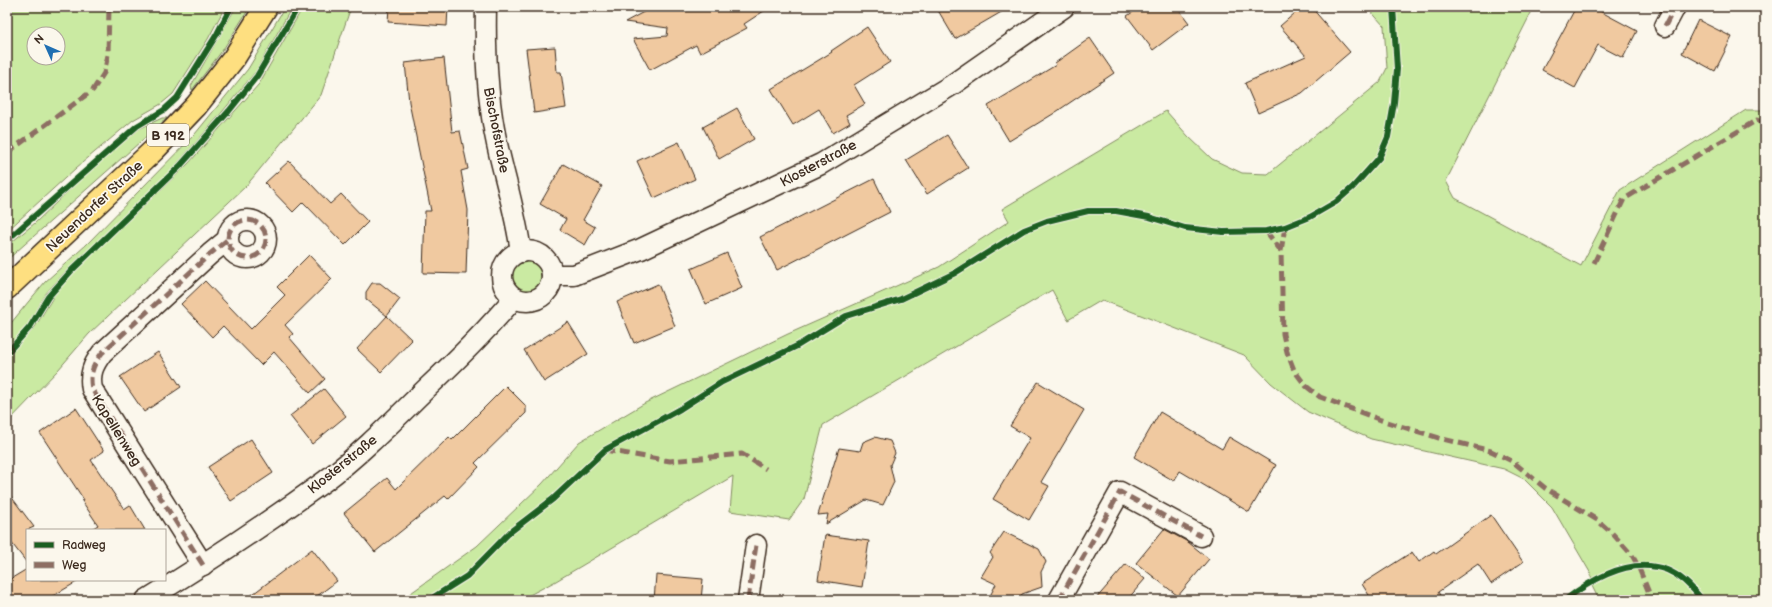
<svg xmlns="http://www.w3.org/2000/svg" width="1772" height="607" viewBox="0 0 1772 607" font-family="'Balsamiq Sans',sans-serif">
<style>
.green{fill:#caeaa2;stroke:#828a60;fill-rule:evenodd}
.building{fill:#f0c9a0;stroke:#3b2a1e}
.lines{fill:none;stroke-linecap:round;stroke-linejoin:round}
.street-casing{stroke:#3b2a1e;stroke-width:23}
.primary-casing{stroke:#3b2a1e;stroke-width:25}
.street{stroke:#fbf7ec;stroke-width:20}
.primary{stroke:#fedf80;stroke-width:22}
.quiet{stroke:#8d6e63;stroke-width:5;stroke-dasharray:10 5;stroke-linecap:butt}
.cycleway-casing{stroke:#fbf7ec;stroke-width:8}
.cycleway{stroke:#1b5e20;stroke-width:6}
.labels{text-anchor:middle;stroke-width:3.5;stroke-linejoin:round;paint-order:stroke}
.shield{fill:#fbf7ec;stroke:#75685c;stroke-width:1}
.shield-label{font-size:13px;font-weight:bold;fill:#3b2a1e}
.street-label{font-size:14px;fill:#3b2a1e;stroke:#fbf7ec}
</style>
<rect width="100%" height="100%" fill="#fbf7ec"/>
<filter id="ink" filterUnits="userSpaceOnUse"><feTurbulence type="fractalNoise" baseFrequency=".025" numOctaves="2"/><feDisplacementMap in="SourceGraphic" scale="8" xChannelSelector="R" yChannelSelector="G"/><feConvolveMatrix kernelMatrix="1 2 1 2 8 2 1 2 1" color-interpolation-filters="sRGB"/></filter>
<g filter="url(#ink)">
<g class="green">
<path d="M7 7H225L208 39 173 94 161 104 133 120 76 168 7 231ZM34 34H58V58H34Z"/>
<path d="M236 7H250L222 51 192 90 191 86Z"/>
<path d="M285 7H292L256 71 218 117 169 173 67 270 46 293 26 328 9 349 7 347V328L29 301 45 282 86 245 195 134 248 69Z"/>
<path d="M303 7H351L321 95 246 186 89 334 58 370 7 423V357L35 327 55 294 74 272 188 164 259 84Z"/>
<path d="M1367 7H1534L1446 181 1455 198 1581 266 1620 190 1746 110H1765V600H1599L1592 586 1591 574 1552 507 1524 479 1504 469 1371 439 1308 412 1271 383 1244 355 1102 300 1068 320 1052 290 823 425 804 499 789 520 730 511 733 476 556 581 520 600H401L477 546 542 484 579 442 645 403 788 334 939 267 1009 221 1002 209 1166 111 1188 136 1212 159 1242 173 1268 174 1380 82 1387 68 1384 26Z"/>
<path d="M162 118H167L7 260V246L35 223 84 176 139 129Z"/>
<circle cx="527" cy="276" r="16"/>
</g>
<g class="building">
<path d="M389 7H448L447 26 388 22Z"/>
<path d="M653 7H770L744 24 747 28 700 53 696 45 650 70 633 39 667 36 668 28 625 22Z"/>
<path d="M936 7H1010L955 39Z"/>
<path d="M1140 7H1177L1189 23 1153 50 1127 16Z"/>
<path d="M1302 7H1311L1350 52 1302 93 1258 113 1245 83 1306 56 1280 26Z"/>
<path d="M1576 7H1592L1637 31 1623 58 1598 45 1575 88 1542 70Z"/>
<path d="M1698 20 1732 37 1715 71 1682 53Z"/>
<path d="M867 27 890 62 854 85 865 104 846 115 850 123 833 133 819 109 793 125 771 89 832 52 831 51Z"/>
<path d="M1090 38 1114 73 1053 114 1009 141 988 106 1056 65 1055 63Z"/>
<path d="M555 47 557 72H561L566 108 534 113 526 49Z"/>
<path d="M444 58 452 132 460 131 468 169 461 171 468 210 466 274 423 273 425 211H431L409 102 405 63Z"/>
<path d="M737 108 754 139 719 159 703 127Z"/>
<path d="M947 135 968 168 927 194 906 160Z"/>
<path d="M679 142 695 179 654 198 637 161Z"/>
<path d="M289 161 330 204 341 194 368 222 345 245 303 202 293 212 265 183Z"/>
<path d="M563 164 602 186 583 220 595 227 585 245 560 230 566 219 540 204Z"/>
<path d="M874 179 890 212 777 270 760 237Z"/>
<path d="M727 253 742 288 706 304 691 269Z"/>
<path d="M309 255 332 279 285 325 293 334 289 337 325 379 310 393 274 352 261 365 223 326 212 337 181 304 205 281 251 329 285 295 277 287Z"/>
<path d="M372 283H380L400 299 387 316 366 299V292Z"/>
<path d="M658 284 675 326 634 343 617 302Z"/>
<path d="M387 316 412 340 381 372 357 349Z"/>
<path d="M568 322 588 354 544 382 524 350Z"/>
<path d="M158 352 181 387 144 412 120 377Z"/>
<path d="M1038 382 1084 410 1041 482 1049 486 1029 520 993 499 1030 438 1010 426Z"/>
<path d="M506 386 526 406V413L475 463 479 467 448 499 445 496 375 552 344 513 387 478 396 489 449 437 452 440Z"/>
<path d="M324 389 346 416 312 444 290 416Z"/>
<path d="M76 408 104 451 91 460 124 509 130 505 145 530H90L98 525 82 501 84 500 40 433Z"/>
<path d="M1160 412 1222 449 1229 437 1276 465 1249 512 1180 471 1174 481 1134 457Z"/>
<path d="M875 437 890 441 895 453 890 465 894 482 883 505 866 500 826 524 828 514 818 515 839 448 860 451 863 442Z"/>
<path d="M251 439 273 473 231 501 208 467Z"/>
<path d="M7 491 34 527 27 530V563L7 537Z"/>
<path d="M1491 515 1523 562 1491 584 1478 564 1438 592 1443 600H1372L1362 584 1412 552 1419 562 1434 551 1436 554Z"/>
<path d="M1164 529 1188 542 1209 559 1178 596 1136 563Z"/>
<path d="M1004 532 1039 549 1046 562 1041 572 1042 587 1022 594 1019 600H988L996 584 981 577 993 557 990 553Z"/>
<path d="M825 535 869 541 862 587 818 580Z"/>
<path d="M312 549 337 581 312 600H245Z"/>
<path d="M1126 564 1145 579 1127 600H1095Z"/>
<path d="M27 569V580H80L46 600H7V581Z"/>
<path d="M656 575 703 579 701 600H654Z"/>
</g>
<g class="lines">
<defs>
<g id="street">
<path d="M486 7C485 53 487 99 497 144 505 180 516 214 521 252"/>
<path d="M1665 26 1675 7"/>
<circle cx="247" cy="239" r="19"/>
<circle cx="527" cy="276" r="25"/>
<path d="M552 275H574L641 249 821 164 952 85 1064 7"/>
<path d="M203 565 92 389C89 374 93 365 102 353L210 254 227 240"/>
<path d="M146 600C207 563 267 523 325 481 362 453 395 419 428 387 458 359 487 330 514 298"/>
<path d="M748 600 756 545"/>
<path d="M1059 600 1120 492 1201 536"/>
</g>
<path id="primary" d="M7 288 154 150 196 106 234 58 266 7"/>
</defs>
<use href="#street" class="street-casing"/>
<use href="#primary" class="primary-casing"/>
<use href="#street" class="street"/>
<use href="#primary" class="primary"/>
<g class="quiet">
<path d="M1665 26 1675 7"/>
<path d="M7 153 93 90 104 73 108 55 109 7"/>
<circle cx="247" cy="239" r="19"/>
<path d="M1266 231 1281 251 1283 334 1287 352 1294 370 1306 386 1320 397 1381 420 1439 438 1491 451 1512 461 1545 488 1597 520 1612 533 1632 555 1638 566 1652 600"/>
<path d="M1281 251 1285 227"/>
<path d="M1594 263 1624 199 1757 120 1765 124"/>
<path d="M605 450 670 461 742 454 766 469"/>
<path d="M203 565 92 389C89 374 93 365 102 353L210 254 227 240"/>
<path d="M748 600 756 545"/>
<path d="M1059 600 1120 492 1201 536"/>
</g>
<defs>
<g id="cycleway">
<path d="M7 240 137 126 164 110 177 98 217 34 231 7"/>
<path d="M7 353 30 327 48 297 72 270 180 166 229 111 257 76 298 7"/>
<path d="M429 600 467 576 510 532 553 499 605 450 680 409 722 382 797 346 846 316 901 299 955 273 1024 230 1047 221 1088 211H1116L1149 217 1185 228 1223 232 1266 231 1285 227 1310 217 1336 202 1353 187 1379 158 1388 137 1394 103 1397 69 1393 7"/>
<path d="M1565 600C1592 579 1631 556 1667 570 1682 576 1693 588 1702 600"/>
</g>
</defs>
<use href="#cycleway" class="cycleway-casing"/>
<use href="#cycleway" class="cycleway"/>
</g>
</g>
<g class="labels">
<rect class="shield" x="147" y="124" width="42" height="22" rx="3"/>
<g class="shield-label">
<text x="168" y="140">B 192</text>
</g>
<g class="street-label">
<text transform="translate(497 130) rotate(79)" y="5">Bischofstraße</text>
<text transform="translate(818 163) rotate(-28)" y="5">Klosterstraße</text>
<text transform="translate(94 206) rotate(-43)" y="5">Neuendorfer Straße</text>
<text transform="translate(117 430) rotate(58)" y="5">Kapellenweg</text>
<text transform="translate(342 464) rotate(-39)" y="5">Klosterstraße</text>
</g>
</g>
<rect width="1772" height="607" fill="none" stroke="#fbf7ec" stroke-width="24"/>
<rect x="12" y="12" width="1748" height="583" fill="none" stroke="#3b2a1e" stroke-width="1.5" filter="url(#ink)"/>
<rect x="26" y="529" width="140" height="52" fill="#fbf7ec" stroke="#aea59a"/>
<rect x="34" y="542" width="20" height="6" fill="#1b5e20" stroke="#aea59a"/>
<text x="62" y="549" font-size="12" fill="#3b2a1e">Radweg</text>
<rect x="34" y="562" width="20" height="6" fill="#8d6e63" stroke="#aea59a"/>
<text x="62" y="569" font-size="12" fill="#3b2a1e">Weg</text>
<g transform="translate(46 46) rotate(315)"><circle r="19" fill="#fbf7ec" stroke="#aea59a"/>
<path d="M0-3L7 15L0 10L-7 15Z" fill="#1f6fb2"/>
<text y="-6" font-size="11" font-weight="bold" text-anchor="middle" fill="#3b2a1e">N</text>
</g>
</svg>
